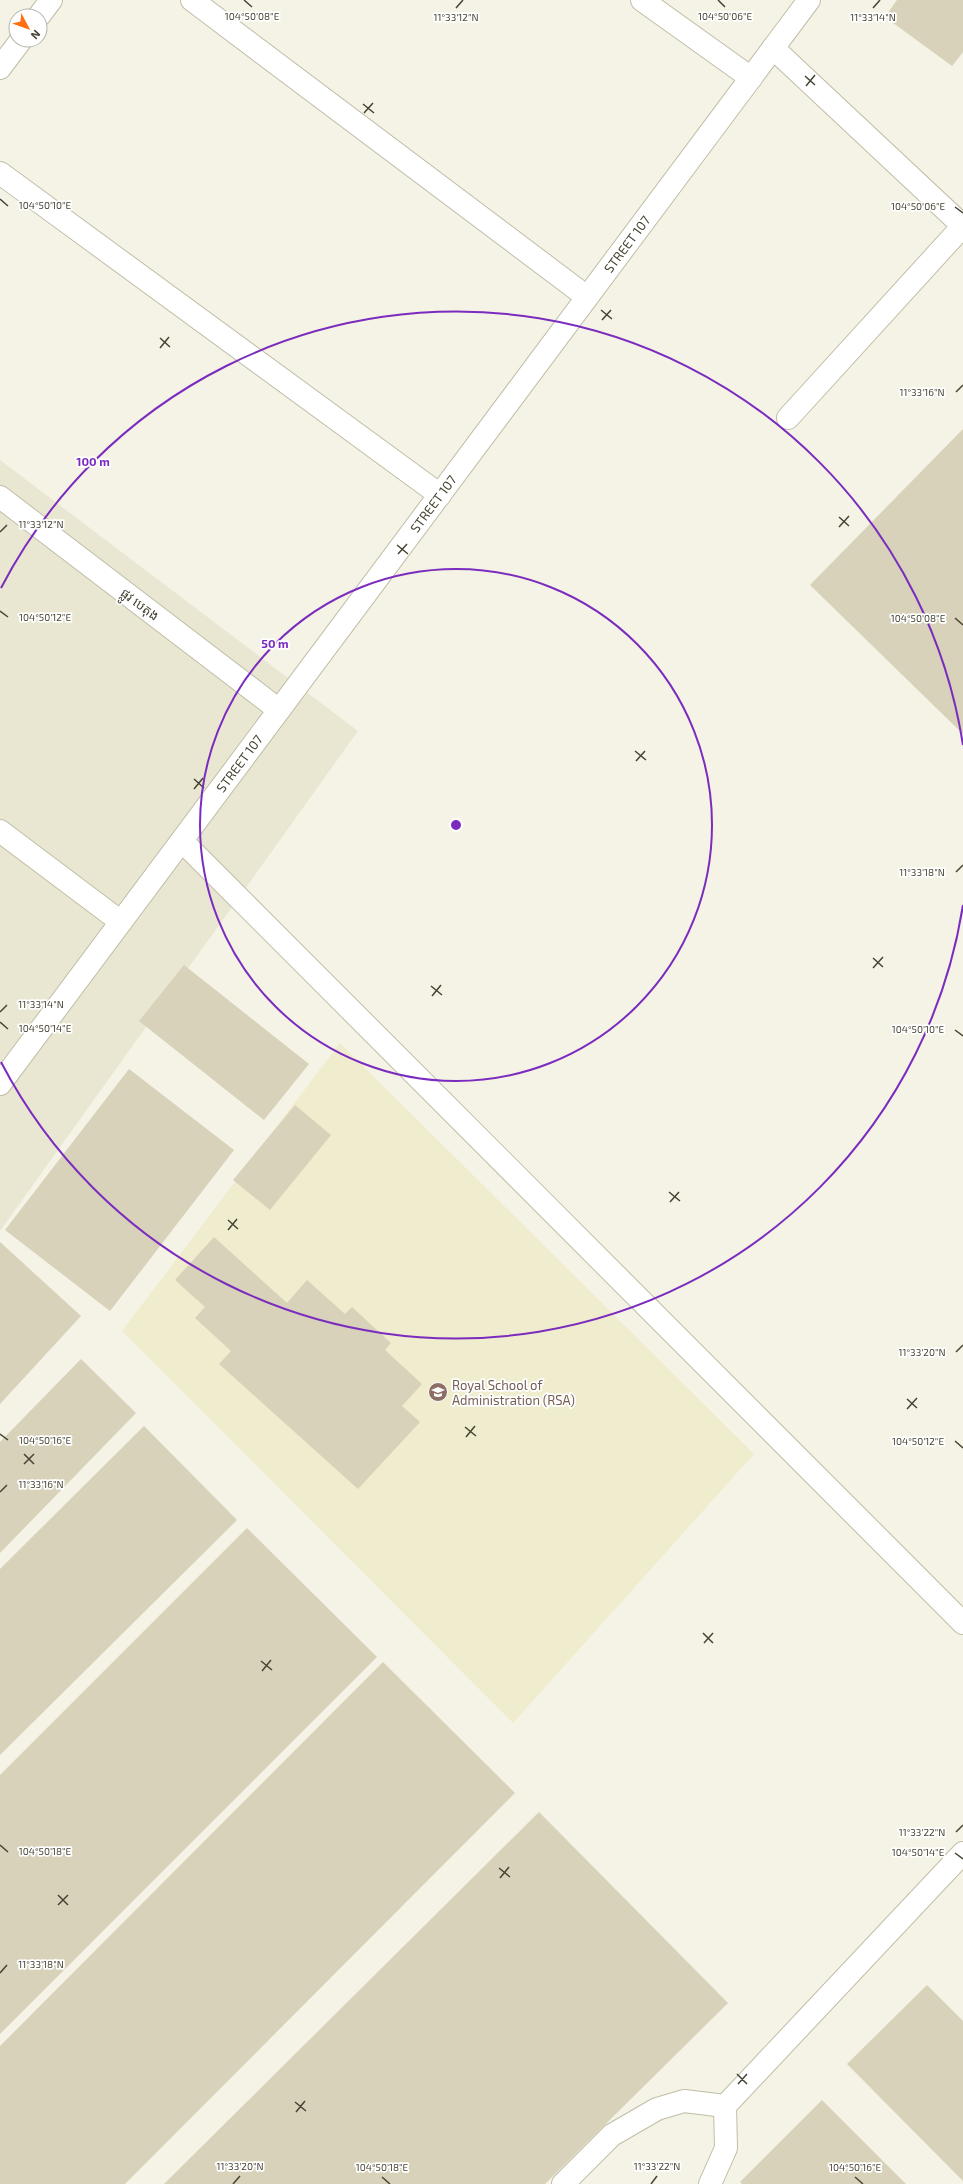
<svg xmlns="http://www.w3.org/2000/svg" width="963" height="2184" viewBox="0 0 963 2184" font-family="'Exo 2','Noto Sans Khmer',sans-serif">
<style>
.residential{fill:#e9e7d2}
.education{fill:#efedcd}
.building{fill:#d7d2b9}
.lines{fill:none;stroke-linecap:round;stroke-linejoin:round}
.minor-casing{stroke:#c0bea7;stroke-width:24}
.minor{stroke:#fff;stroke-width:22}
.ticks{fill:none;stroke:#474434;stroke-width:1.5}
.ring{fill:none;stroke:#7b2cbf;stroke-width:2}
.labels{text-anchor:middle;stroke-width:3.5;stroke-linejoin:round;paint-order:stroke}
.street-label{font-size:13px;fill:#474434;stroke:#fff}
.education-label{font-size:13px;fill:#785e54;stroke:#fff;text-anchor:start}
.ticks-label{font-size:10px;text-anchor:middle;fill:#474434;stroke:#fff;stroke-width:3.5;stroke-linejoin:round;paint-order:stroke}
.centre{fill:#7b2cbf;stroke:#fff;stroke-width:2}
.ring-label{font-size:12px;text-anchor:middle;font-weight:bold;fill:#7b2cbf;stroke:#fff;stroke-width:3.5;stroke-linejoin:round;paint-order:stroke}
</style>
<rect width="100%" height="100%" fill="#f4f3e5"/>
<path class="residential" d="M0 460 358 731 0 1231Z"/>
<path class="education" d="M340 1043 754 1454 513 1723 122 1331Z"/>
<g class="building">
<path d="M897 0H963V52L952 66 885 17Z"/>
<path d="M963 429V734L810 585Z"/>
<path d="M184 965 309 1064 264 1120 139 1021Z"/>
<path d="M129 1069 234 1150 110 1311 5 1230Z"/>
<path d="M295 1105 331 1135 270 1210 233 1180Z"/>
<path d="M214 1237 287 1303 307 1280 345 1314 352 1307 391 1343 385 1350 422 1384 402 1406 420 1422 358 1489 219 1364 231 1351 195 1318 205 1307 175 1280Z"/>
<path d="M0 1242 81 1316 0 1404Z"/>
<path d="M81 1359 136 1413 0 1553V1442Z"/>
<path d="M144 1426 237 1520 0 1755V1569Z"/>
<path d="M247 1528 377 1657 0 2034V1775Z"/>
<path d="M383 1662 515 1793 125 2184H0V2046Z"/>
<path d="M539 1812 728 2003 545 2184H164Z"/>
<path d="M927 1985 963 2021V2181L847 2064Z"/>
<path d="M822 2100 906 2184H742L740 2182Z"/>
</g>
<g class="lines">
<defs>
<g id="minor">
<path d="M192 0 587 297"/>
<path d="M642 0 751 78"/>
<path d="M39 16 51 0"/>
<path d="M773 48 963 226"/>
<path d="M0 68 21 40"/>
<path d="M0 173 440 495"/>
<path d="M788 418 962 227"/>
<path d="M0 497 279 710"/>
<path d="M0 831 121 922"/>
<path d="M182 841 963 1623"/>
<path id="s1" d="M0 1084 809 0"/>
<path d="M563 2184 612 2135 657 2109 684 2101 725 2106"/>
<path d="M710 2184 726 2148 725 2106 963 1853"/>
</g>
</defs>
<use href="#minor" class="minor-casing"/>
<use href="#minor" class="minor"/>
</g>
<path class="ticks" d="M244 0 252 7M718 0 725 7M456 8 463 0M873 8 880 0M805 76 815 85M806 86 815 75M363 104 374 113M364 113 373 103M0 199 8 206M955 207 963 213M601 310 612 319M602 320 611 310M160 338 170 347M160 348 169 337M956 392 963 385M839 517 849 526M839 527 849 516M0 532 7 525M397 545 408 554M398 554 407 544M0 611 8 617M955 618 963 625M635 751 646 760M636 761 645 751M194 779 204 788M194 789 203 778M956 872 963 865M873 958 883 967M873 968 883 957M431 986 442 995M432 996 441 985M0 1012 7 1005M0 1022 8 1029M955 1030 963 1036M669 1192 680 1201M670 1202 679 1192M228 1220 238 1229M228 1230 237 1219M956 1352 963 1345M907 1399 917 1408M907 1409 917 1398M465 1427 476 1436M0 1434 8 1440M466 1437 475 1426M955 1441 963 1448M24 1454 34 1464M24 1464 34 1454M0 1492 7 1485M703 1633 713 1643M704 1643 713 1633M261 1661 272 1670M262 1671 271 1660M956 1832 963 1825M0 1845 8 1852M955 1853 963 1859M499 1868 510 1877M500 1878 509 1867M58 1895 68 1905M58 1905 68 1895M0 1973 7 1965M737 2074 747 2084M738 2084 747 2074M295 2102 306 2111M296 2112 305 2101M382 2177 390 2184M855 2177 863 2184M233 2184 240 2176M651 2184 657 2176"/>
<g class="ring">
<circle cx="456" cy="825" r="256"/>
<path d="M963 905A513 513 0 0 1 1 1062M1 588A513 513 0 0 1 963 745"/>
</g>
<defs>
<symbol id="school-disc" viewBox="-11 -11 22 22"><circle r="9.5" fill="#8d6e63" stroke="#fff"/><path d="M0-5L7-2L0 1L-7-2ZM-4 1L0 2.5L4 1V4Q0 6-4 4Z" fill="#fff"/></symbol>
</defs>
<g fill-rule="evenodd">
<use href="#school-disc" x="427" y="1381" width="22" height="22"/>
</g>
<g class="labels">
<g class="street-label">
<text dy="5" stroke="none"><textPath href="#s1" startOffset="1048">STREET 107</textPath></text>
<text dy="5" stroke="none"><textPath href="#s1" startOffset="724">STREET 107</textPath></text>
<text transform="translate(140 604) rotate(37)" y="5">ផ្លូវ បេតុង</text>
<text dy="5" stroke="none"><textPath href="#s1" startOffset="400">STREET 107</textPath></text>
</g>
<g class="education-label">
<text x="452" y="1390">Royal School of<tspan x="452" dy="15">Administration (RSA)</tspan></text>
</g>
</g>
<g class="ticks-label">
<text x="252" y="20">104°50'08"E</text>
<text x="725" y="20">104°50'06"E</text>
<text x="456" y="21">11°33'12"N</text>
<text x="873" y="21">11°33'14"N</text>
<text x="45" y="209">104°50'10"E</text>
<text x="918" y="210">104°50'06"E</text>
<text x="922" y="396">11°33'16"N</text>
<text x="41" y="528">11°33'12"N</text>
<text x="45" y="621">104°50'12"E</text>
<text x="918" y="622">104°50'08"E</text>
<text x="922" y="876">11°33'18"N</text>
<text x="41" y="1008">11°33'14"N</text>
<text x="45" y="1032">104°50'14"E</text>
<text x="918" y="1033">104°50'10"E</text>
<text x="922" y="1356">11°33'20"N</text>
<text x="45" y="1444">104°50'16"E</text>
<text x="918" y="1445">104°50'12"E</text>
<text x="41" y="1488">11°33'16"N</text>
<text x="922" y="1836">11°33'22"N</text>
<text x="45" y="1855">104°50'18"E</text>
<text x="918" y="1856">104°50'14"E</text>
<text x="41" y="1968">11°33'18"N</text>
<text x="240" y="2170">11°33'20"N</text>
<text x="657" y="2170">11°33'22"N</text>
<text x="382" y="2171">104°50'18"E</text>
<text x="855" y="2171">104°50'16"E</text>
</g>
<circle cx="456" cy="825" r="6" class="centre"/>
<g class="ring-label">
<text x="93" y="466">100 m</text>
<text x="275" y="648">50 m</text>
</g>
<g transform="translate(28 28) rotate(131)"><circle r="19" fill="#ffffff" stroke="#b5b4ae"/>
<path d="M0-3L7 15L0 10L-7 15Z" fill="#ff6e11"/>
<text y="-6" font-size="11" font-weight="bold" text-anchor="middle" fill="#474434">N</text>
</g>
</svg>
